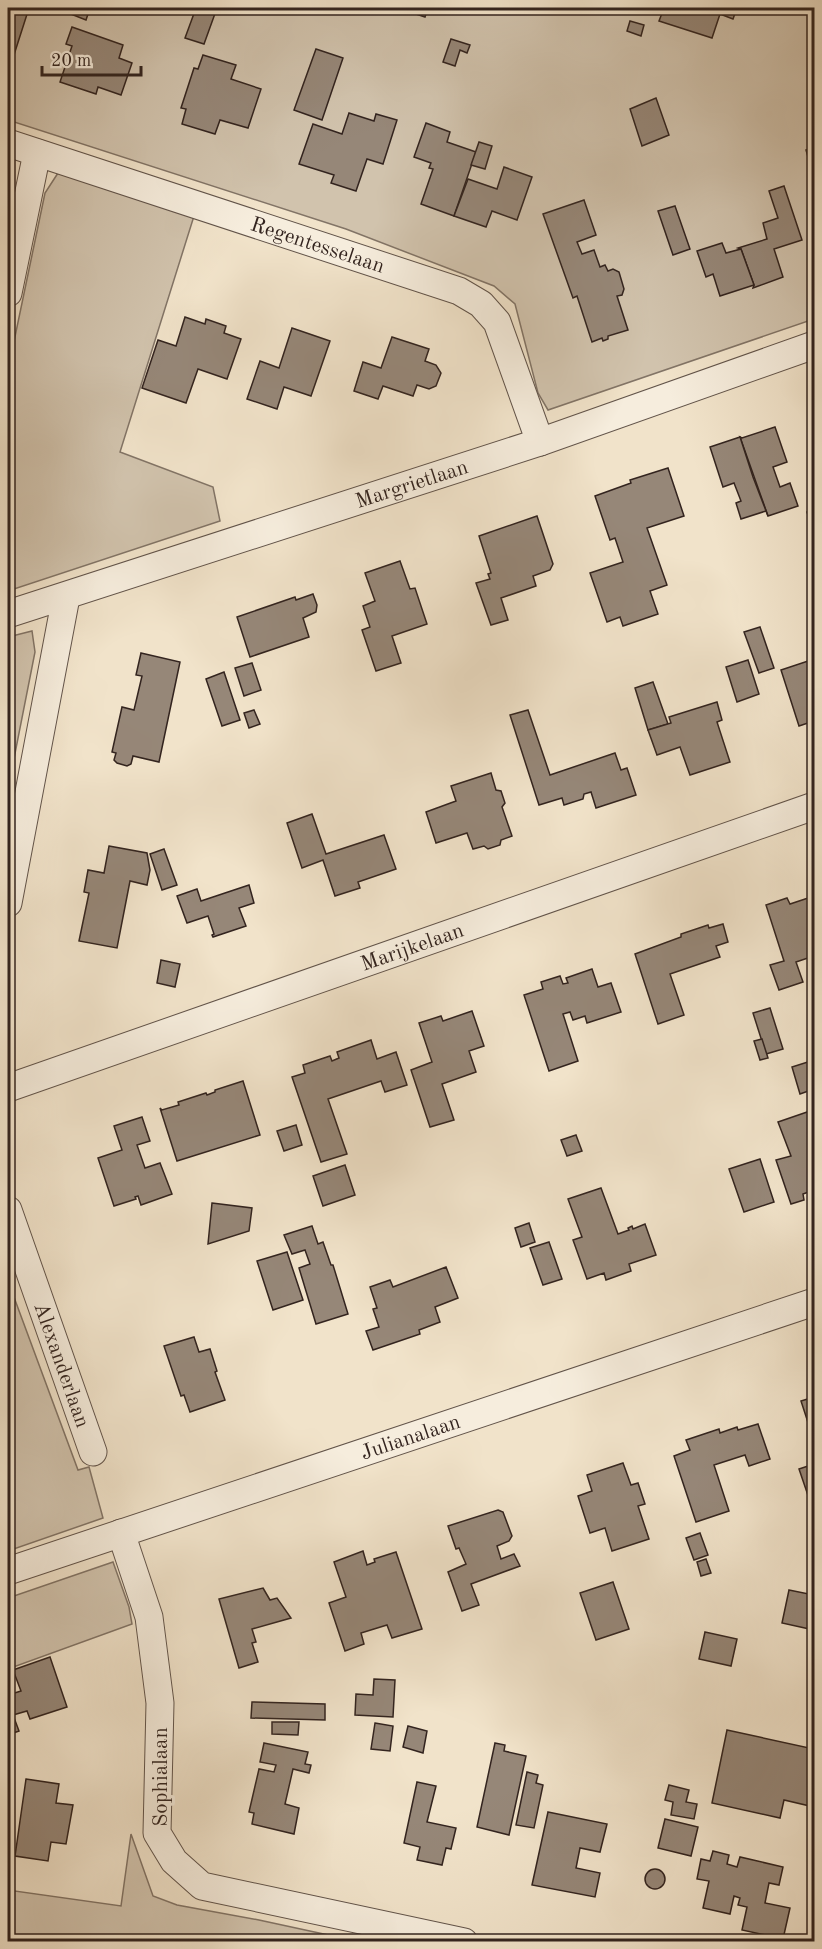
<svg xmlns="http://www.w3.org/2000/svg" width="822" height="1949" viewBox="0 0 822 1949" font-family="'Old Standard TT',serif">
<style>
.green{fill:#d1c3ad;stroke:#827466;stroke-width:1.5}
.building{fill:#968778;stroke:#33241f;stroke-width:1.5}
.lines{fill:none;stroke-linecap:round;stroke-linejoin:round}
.minor-casing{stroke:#62544a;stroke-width:29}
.minor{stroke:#f6eddd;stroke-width:27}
.labels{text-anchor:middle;stroke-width:6;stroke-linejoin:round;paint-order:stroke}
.street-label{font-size:21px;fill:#33241f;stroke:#f6eddd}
</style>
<rect width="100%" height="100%" fill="#f1e3ca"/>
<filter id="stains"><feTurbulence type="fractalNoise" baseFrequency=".00333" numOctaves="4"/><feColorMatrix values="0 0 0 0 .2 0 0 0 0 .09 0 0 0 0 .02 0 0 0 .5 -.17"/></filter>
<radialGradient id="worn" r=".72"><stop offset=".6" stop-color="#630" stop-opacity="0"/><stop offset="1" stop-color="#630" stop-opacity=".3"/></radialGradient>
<g class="green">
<path d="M8 8H814V319L548 410 538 393 515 304 494 286 346 229 8 120Z"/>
<path d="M58 173 194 216 120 452 213 487 220 521 8 591V370L45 193Z"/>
<path d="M32 631 35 652 8 789V637Z"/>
<path d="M8 1281 78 1470 89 1467 103 1518 8 1551Z"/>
<path d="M113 1562 129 1607 132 1624 8 1669V1598Z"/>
<path d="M131 1834 153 1896 177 1905 259 1920 356 1941H8V1890L121 1906Z"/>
</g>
<g class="building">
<path d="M8 8H29L12 61 8 60Z"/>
<path d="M59 8H90L86 20 58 9Z"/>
<path d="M196 8H217L204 44 185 38Z"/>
<path d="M412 8H428L425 17 410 12Z"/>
<path d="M664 8H737L733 19 720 14 712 38 659 21Z"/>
<path d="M630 21 644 25 641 36 627 31Z"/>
<path d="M72 27 123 45 119 58 132 63 121 95 98 87 96 94 60 82 72 46 66 44Z"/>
<path d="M451 39 470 45 467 53 460 50 455 66 443 62Z"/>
<path d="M316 49 343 58 322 120 294 110Z"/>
<path d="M203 55 236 65 231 79 261 89 248 128 220 120 215 134 182 124 186 109 181 108 194 68 198 69Z"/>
<path d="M656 98 669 135 642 146 630 109Z"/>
<path d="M349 113 374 121 376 114 397 120 383 164 367 159 356 191 331 183 334 175 299 164 313 124 342 134Z"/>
<path d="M426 123 450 132 447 142 476 152 454 216 421 204 433 169 429 168 431 163 414 157Z"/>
<path d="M479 142 492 146 485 169 471 165Z"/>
<path d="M814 147V178L806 150Z"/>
<path d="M504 167 532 177 517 220 492 211 486 227 454 216 468 179 497 189Z"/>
<path d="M784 186 802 240 774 249 783 277 753 288 754 285 741 249 738 248 767 239 763 223 778 218 769 191Z"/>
<path d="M584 200 596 235 577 242 582 254 594 250 600 267 605 265 608 271 613 269 619 272 624 289 622 295 617 296 628 330 608 336V339L603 341 602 338 592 342 577 296 573 298 543 214Z"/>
<path d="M675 206 690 249 673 255 658 211Z"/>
<path d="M722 243 726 253 741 249 754 285 720 296 713 274 706 277 697 251Z"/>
<path d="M185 317 205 324 206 319 226 326 224 333 241 339 227 379 198 369 186 403 142 388 158 340 176 346Z"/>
<path d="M292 328 330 341 311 396 284 387 277 409 247 399 260 361 279 368Z"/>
<path d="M392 337 429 349 425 361 436 365 441 373 436 386 429 389 417 385 413 396 383 386 378 399 354 391 363 362 381 368Z"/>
<path d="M775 427 787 462 773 467 780 487 790 483 798 506 768 516 740 437 742 438Z"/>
<path d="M740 437 753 477 768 516 766 511 741 519 736 503 741 501 734 483 723 487 710 447Z"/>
<path d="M668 468 684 516 647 528 667 585 650 591 658 614 623 626 620 617 607 622 590 573 623 562 615 538 610 540 595 496 631 483 630 480Z"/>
<path d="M814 510V534L807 512Z"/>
<path d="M537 516 553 564 550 570 533 576 536 586 501 598 508 620 491 625 476 583 490 579 488 574 491 573 479 536Z"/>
<path d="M400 561 410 589 415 588 427 624 392 636 401 663 376 671 362 630 370 627 363 606 375 601 365 573Z"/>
<path d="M313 594 317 605 316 612 303 618 309 637 250 657 237 617 295 597 296 600Z"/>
<path d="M760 627 774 668 759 673 744 632Z"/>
<path d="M141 653 180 662 159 762 133 756 131 764 127 766 117 763 114 760 116 753 112 752 122 707 134 710 142 676 136 675Z"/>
<path d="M814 659V721L799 726 781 670Z"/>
<path d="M748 660 759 694 737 702 726 667Z"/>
<path d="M252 663 261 690 244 696 235 668Z"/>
<path d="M224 672 240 720 222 726 206 679Z"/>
<path d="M653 682 668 724 648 730 635 688Z"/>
<path d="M717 702 722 720 717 722 730 762 690 775 680 747 657 755 648 730 671 723 669 717Z"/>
<path d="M254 710 260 724 249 728 244 713Z"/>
<path d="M528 710 550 775 615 753 621 770 627 768 636 795 596 808 591 792 584 794 583 799 564 805 562 798 539 805 510 715Z"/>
<path d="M491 773 496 790 501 791 505 803 502 807 512 836 501 840 500 845 488 849 484 846 473 849 467 833 436 843 426 812 456 801 451 786Z"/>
<path d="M312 814 326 854 384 835 396 869 358 882 360 888 335 896 323 860 302 868 287 823Z"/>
<path d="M109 846 147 853 150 870 147 885 130 881 117 948 79 941 89 893 84 892 88 870 104 873Z"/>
<path d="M164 849 177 885 162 890 150 854Z"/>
<path d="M249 885 254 903 239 908 246 926 213 937 212 935 214 934 208 916 187 923 177 896 197 889 201 901Z"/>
<path d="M814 896V956L796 962 803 982 779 990 770 965 784 961 766 905 787 898 790 904Z"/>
<path d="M723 924 728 942 716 946 720 957 670 974 684 1015 658 1024 635 954 681 937V934L708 925 709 928Z"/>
<path d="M161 960 180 964 175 987 157 983Z"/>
<path d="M592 969 598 987 611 983 621 1012 587 1023 585 1016 573 1020 570 1012 563 1014 578 1061 549 1071 524 995 543 989 541 982 560 976 563 984 568 983 566 978Z"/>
<path d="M770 1008 783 1049 766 1054 753 1013Z"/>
<path d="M472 1011 484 1046 469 1051 476 1072 442 1084 454 1120 430 1127 411 1070 432 1062 419 1023 441 1016 443 1021Z"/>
<path d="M762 1039 768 1058 760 1060 754 1041Z"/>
<path d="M371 1040 377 1059 396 1052 407 1085 385 1092 381 1081 328 1099 347 1154 321 1162 292 1077 305 1073 303 1065 330 1056 332 1061 339 1058 337 1052Z"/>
<path d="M814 1060V1089L800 1094 792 1067Z"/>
<path d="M243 1081 260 1135 177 1161 160 1108 162 1110 179 1105 178 1102 206 1093 207 1095 215 1092V1090Z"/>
<path d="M810 1111 814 1123V1190L803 1194 804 1200 791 1204 776 1160 791 1156 778 1122Z"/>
<path d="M142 1117 150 1141 137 1145 145 1168 160 1163 172 1194 141 1205 138 1196 135 1197 136 1199 114 1206 98 1158 122 1150 114 1126Z"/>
<path d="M296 1125 302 1145 284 1151 277 1131Z"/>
<path d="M576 1135 582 1151 567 1156 561 1140Z"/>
<path d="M760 1159 774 1202 744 1212 729 1169Z"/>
<path d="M345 1165 355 1195 323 1206 313 1176Z"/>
<path d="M601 1188 618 1234 629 1230 628 1228 632 1226 633 1229 645 1224 656 1255 629 1264 631 1271 606 1280 604 1273 587 1279 573 1240 582 1237 568 1199Z"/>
<path d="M212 1203 252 1208 249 1231 208 1244Z"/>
<path d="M529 1223 535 1242 521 1247 515 1228Z"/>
<path d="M312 1226 318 1244 323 1242 331 1265H333L348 1314 316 1324 299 1268 310 1264 305 1250 292 1254 284 1235Z"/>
<path d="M549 1242 562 1279 543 1285 530 1248Z"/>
<path d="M287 1252 303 1300 273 1310 257 1261Z"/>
<path d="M446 1267 458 1298 435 1307 440 1322 419 1330 420 1334 373 1350 366 1331 379 1327 373 1309 377 1308 370 1287 390 1280 393 1287Z"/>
<path d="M194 1337 199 1352 210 1349 217 1371 215 1372 225 1400 190 1412 184 1395 181 1396 164 1346Z"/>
<path d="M814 1397V1441L801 1401Z"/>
<path d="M758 1424 770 1459 749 1466 745 1455 714 1465 729 1511 696 1522 674 1456 690 1450 686 1440 719 1429 720 1433 737 1427 738 1430Z"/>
<path d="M623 1463 631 1485 638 1483 645 1504 638 1506 649 1539 612 1551 605 1528 590 1533 578 1496 592 1491 587 1475Z"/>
<path d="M814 1464V1509L813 1510 799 1469Z"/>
<path d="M498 1510 503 1512 512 1536 509 1541 497 1546 501 1559 514 1554 520 1566 471 1584 479 1605 462 1611 448 1572 466 1564 459 1548 456 1549 448 1526Z"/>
<path d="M700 1533 708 1555 694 1560 686 1538Z"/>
<path d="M363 1551 367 1565 375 1562 374 1559 396 1552 422 1629 392 1638 387 1625 361 1633 364 1644 345 1651 329 1603 346 1597 334 1562Z"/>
<path d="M706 1559 711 1573 701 1576 697 1562Z"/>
<path d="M613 1582 629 1629 596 1640 580 1593Z"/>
<path d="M263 1588 270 1600 277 1598 291 1618 252 1629 256 1642 252 1643 258 1662 239 1668 219 1599Z"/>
<path d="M789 1590 814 1595V1630L782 1623Z"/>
<path d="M705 1632 737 1639 731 1666 699 1659Z"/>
<path d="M50 1657 67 1707 30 1719 27 1711 13 1715 19 1731 8 1735V1695L21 1691 13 1670Z"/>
<path d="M374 1679 395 1680 393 1717 355 1715 356 1694 373 1695Z"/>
<path d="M252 1702 325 1704V1720L251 1718Z"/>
<path d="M272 1722H299L298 1735 272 1734Z"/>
<path d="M375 1723 393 1726 390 1751 371 1749Z"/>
<path d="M408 1726 427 1731 423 1753 403 1747Z"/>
<path d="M727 1730 814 1749V1807L784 1800 780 1818 712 1803Z"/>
<path d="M264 1743 308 1752 305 1764 311 1765 309 1773 293 1769 285 1804 299 1808 294 1834 252 1824 254 1813 249 1812 259 1769 274 1772 276 1765 260 1762Z"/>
<path d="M495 1743 505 1745 504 1751 526 1756 509 1835 477 1827Z"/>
<path d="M8 1755 13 1756 11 1769 8 1768Z"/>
<path d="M527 1772 538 1775 536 1783 543 1785 534 1828 516 1825Z"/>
<path d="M26 1779 59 1784 56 1803 73 1805 66 1844 51 1842 48 1861 15 1856Z"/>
<path d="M417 1782 436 1786 427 1822 456 1828 451 1849 446 1848 442 1865 417 1860 420 1847 404 1843Z"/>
<path d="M669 1785 689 1790 686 1802 697 1804 694 1819 671 1815 673 1802 665 1800Z"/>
<path d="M548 1812 607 1824 600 1852 580 1848 576 1868 600 1873 595 1897 532 1885Z"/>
<path d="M665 1819 698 1827 691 1856 658 1848Z"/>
<path d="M713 1851 729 1855 727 1864 737 1867 740 1857 783 1867 779 1885 769 1883 765 1903 790 1908 783 1939 742 1930 747 1907 738 1905 740 1898 734 1896 730 1914 703 1908 709 1881 697 1879 701 1859 710 1861Z"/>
<circle cx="655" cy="1879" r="10"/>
</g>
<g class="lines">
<defs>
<g id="minor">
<path id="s1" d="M8 143 459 291 481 304 497 322 540 442"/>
<path d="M8 293 37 153"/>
<path id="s2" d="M8 614 540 442 814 345"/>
<path d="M8 903 66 597"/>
<path id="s3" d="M8 1088 814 806"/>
<path id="s4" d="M8 1210 93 1452"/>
<path d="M121 1533 149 1617 160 1703 157 1833 174 1861 202 1886 464 1942"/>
<path id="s5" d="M8 1571 814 1302"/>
</g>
</defs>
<use href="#minor" class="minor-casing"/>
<use href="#minor" class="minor"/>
</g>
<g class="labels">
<g class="street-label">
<text dy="7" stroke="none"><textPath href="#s1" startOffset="326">Regentesselaan</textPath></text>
<text dy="7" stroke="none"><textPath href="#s2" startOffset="424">Margrietlaan</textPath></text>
<text dy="7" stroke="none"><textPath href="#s3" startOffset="428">Marijkelaan</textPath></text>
<text dy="7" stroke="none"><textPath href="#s4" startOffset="164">Alexanderlaan</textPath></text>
<text dy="7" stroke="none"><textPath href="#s5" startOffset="424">Julianalaan</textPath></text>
<text transform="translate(160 1777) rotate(-90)" y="7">Sophialaan</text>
</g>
</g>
<rect width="822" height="1949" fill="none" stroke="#f1e3ca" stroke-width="30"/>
<rect x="9" y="9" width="804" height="1931" fill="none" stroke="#33241f" stroke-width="3"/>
<rect x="15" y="15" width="792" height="1919" fill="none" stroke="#33241f" stroke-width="1.5"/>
<path d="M42 66v9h99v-9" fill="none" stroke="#33241f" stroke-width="3"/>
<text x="51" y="66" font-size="18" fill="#33241f" stroke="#f6eddd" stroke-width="4.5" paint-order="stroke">20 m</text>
<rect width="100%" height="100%" filter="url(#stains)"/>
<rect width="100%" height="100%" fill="url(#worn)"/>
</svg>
